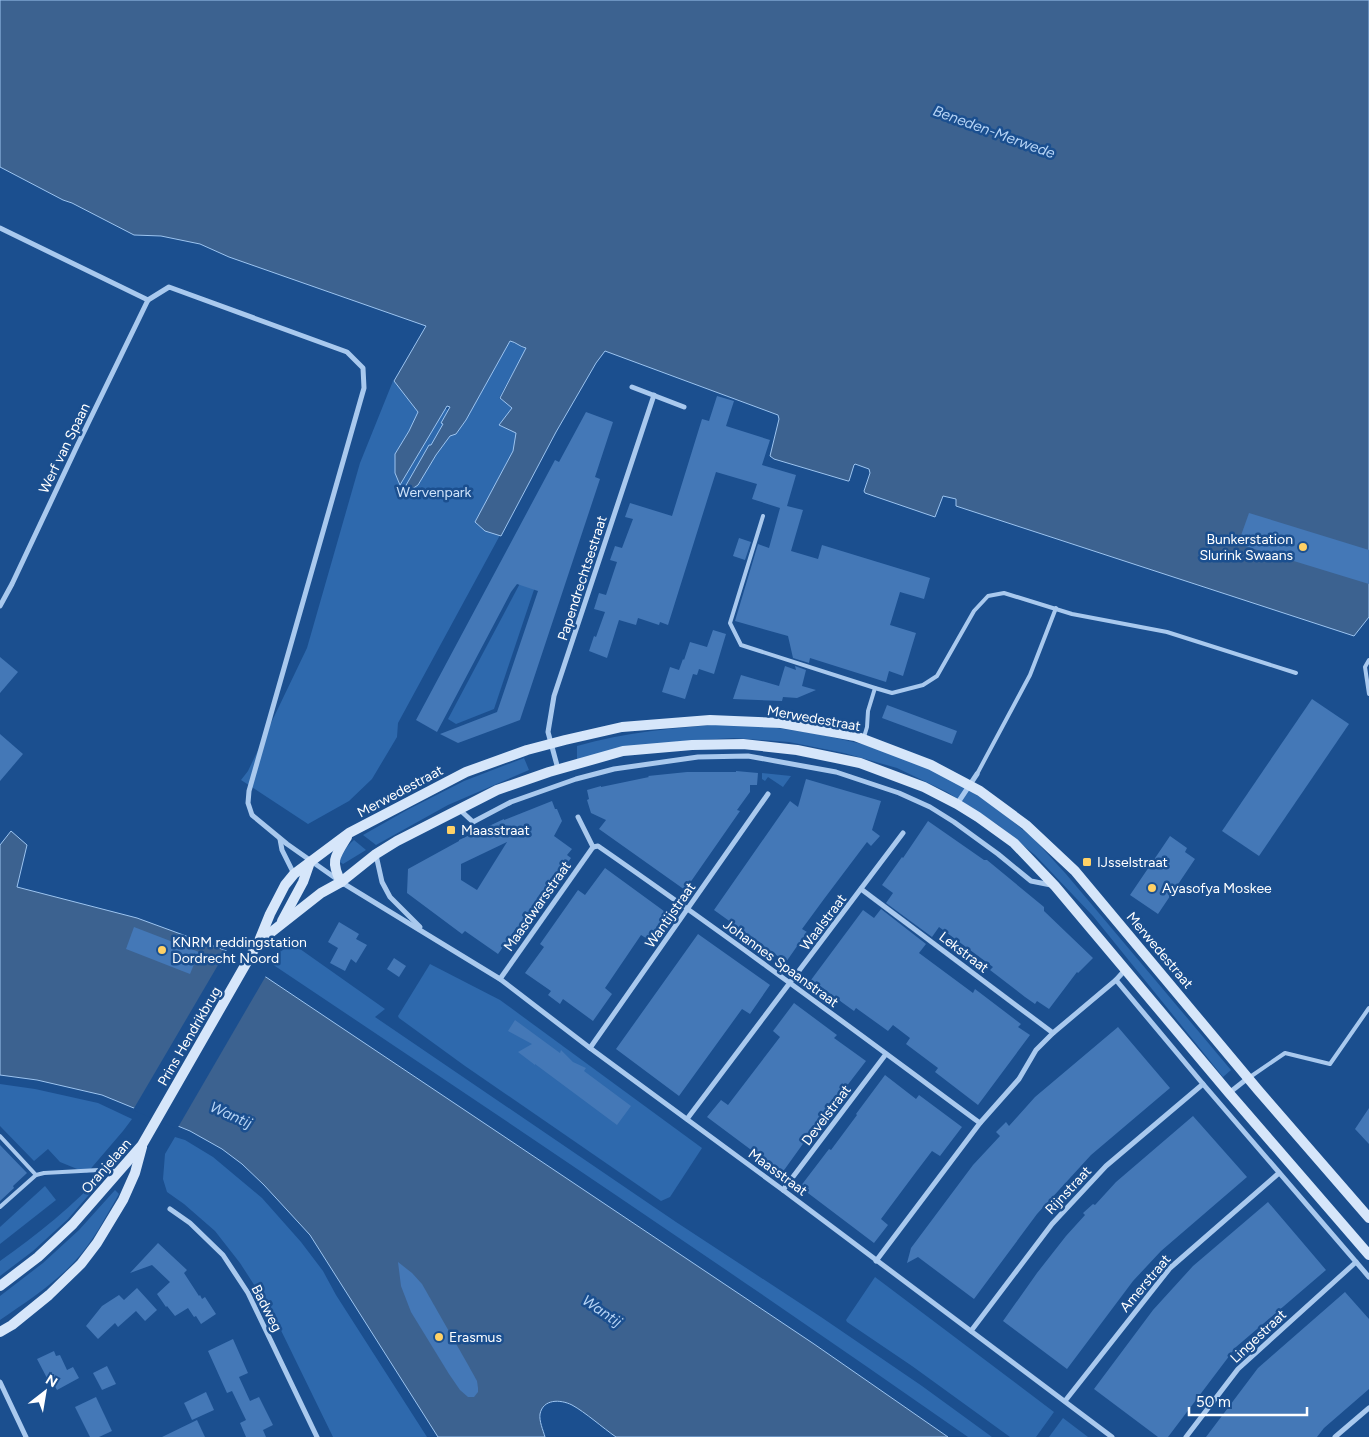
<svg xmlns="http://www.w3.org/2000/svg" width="1369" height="1437" viewBox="0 0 1369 1437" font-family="Figtree,sans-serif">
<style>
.green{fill:#2e69ad}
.water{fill:#3c6290;stroke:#9cc4f0}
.pier{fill:#1b4f8f}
.building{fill:#4478b7;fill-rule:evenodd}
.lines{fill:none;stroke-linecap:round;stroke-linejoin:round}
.lane{stroke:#a9c9ee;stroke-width:4}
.street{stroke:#a9c9ee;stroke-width:5}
.secondary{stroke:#d6e6fa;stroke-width:10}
.poi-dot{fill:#ffd166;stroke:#1b4f8f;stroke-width:2}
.labels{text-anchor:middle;stroke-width:5;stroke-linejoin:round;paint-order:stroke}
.street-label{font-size:14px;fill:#fff;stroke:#1b4f8f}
.park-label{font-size:14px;fill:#cfe3fa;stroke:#1b4f8f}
.poi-label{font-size:14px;fill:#fff;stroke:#1b4f8f;text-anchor:start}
.water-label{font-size:15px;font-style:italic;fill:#b5d3f5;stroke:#1b4f8f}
</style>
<rect width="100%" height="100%" fill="#1b4f8f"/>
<g class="green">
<path d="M513 341 523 348 527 347 499 398 556 432 398 723 397 737 372 779 349 801 308 824 241 780 248 771 307 648 360 463 393 381 465 419 509 342Z"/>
<path d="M543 540 550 542 494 709 456 724 448 719Z"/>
<path d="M724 724 770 727 818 734 862 744 907 758 949 778 993 805 1034 839 1066 874 1231 1070 1223 1077 1093 916 1035 855 998 825 947 792 897 768 844 753 789 742 734 738 682 741 577 761V746C625 732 674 728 724 724Z"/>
<path d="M524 758 529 770 448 805 376 845 363 835 407 810 464 781Z"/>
<path d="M762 773 791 776 783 787 768 777 765 781 762 779Z"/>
<path d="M354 840 366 850 343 864 340 862C341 853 347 846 354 840Z"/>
<path d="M293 944 385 1009 375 1017 676 1222 821 1317 922 1386 992 1437H968C738 1276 505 1120 272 964L278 953Z"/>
<path d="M430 964 500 1000 702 1148 670 1197 661 1201 465 1066 399 1018 398 1016Z"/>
<path d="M0 1084 35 1089 98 1103 132 1119 123 1131 87 1173 60 1162 48 1149 34 1161 0 1126Z"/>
<path d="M175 1137 185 1140 213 1157 262 1198 301 1242 323 1271 336 1295 427 1437H333L273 1314 240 1263 215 1231 184 1204 167 1192 163 1179 165 1154Z"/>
<path d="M104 1172 107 1174 68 1219 33 1251 0 1276V1261C36 1236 75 1204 104 1172Z"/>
<path d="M45 1186 56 1200 0 1244V1227Z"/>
<path d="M115 1190 119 1194C106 1216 93 1242 75 1261 53 1285 26 1302 0 1320V1296L43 1263 79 1230Z"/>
<path d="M875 1277 1054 1412 1036 1437H1010L912 1366 847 1322 846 1320Z"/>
<path d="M1063 1418 1088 1437H1049Z"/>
</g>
<g class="water">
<path d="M0 0H1369V617L1354 636 956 506V499L943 496 935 517 865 493 864 491 870 473 869 469 855 464 854 465 849 481H848L774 459 770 456 779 419 778 415 605 351 596 363 556 432 501 536 485 531 475 522 513 451 516 433 499 425 512 408 500 398 526 348C520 347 516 342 510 341L466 420 456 434 450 436 436 455 418 485 412 489 405 487 429 445H431L443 424 441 423 450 407 447 406 400 485 395 473V454L409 431 418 412 394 381 426 326 229 257 200 244 161 236 134 235 72 203 63 200 0 167Z"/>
<path d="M11 831 27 845 17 887 137 918 227 951 814 1344 948 1437H616C603 1428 585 1412 572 1405 560 1399 543 1399 540 1414 539 1421 543 1430 545 1437H438L310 1235 264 1185 242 1164 222 1149 190 1131 102 1095 37 1080 0 1075V845Z"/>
</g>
<path class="pier" d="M228 948 267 974 177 1129 133 1110Z"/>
<g class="building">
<path d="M717 396 734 401 726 426 770 440 762 465 796 475 787 506 803 510 791 551 818 559 822 545 930 578 924 599 900 592 890 625 916 633 903 676 889 671 886 682 810 658 809 663 793 658 788 636 735 621 758 544 769 548 780 508 752 499 757 484 716 472 668 625 660 622 659 625 638 618 636 625 619 620 607 658 589 651 594 636 596 637 605 612 594 609 599 593 606 595 617 562 610 560 615 546 622 548 633 519 625 517 630 503 672 516 702 419 709 421Z"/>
<path d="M586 412 613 422 595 477 600 479 520 720 458 743 440 734 497 712 538 591 517 584 511 592 437 732 416 720 555 460 559 462Z"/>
<path d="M1249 513 1369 550V584L1238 544Z"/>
<path d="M739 538 751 542 745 560 733 556Z"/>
<path d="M713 630 726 634 714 674 699 669 697 675 693 674 685 699 662 692 670 667 679 670 683 659 684 660 690 642 707 647Z"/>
<path d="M0 657 18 672 0 693Z"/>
<path d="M785 666 796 670 795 666 806 670 802 686 816 690 797 698 783 697 782 701 733 699 741 675 779 686Z"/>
<path d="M1312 699 1349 724 1259 856 1222 831Z"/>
<path d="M887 705 957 731 952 744 882 718Z"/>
<path d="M0 734 23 754 0 781Z"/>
<path d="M736 771 758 773 757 785H750V792L737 810 740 811 685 890 599 829 606 820 591 813 587 800 589 799 587 790 601 786V787L649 777 648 776 687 772H736Z"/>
<path d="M806 779 881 801 872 830 880 836 871 846 867 842 824 899 802 929 807 932 786 962 714 910 790 801 798 807Z"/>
<path d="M552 801 555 809H557L562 821 554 836 572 849 567 855 571 858 521 930 517 927 498 954 465 931 462 934 407 893 408 869 459 841V840L504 819V820ZM507 842 477 890 461 880V864Z"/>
<path d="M928 821 984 860H987L1044 907V911L1093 958 1078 973 1077 972 1049 1009 1037 1001 1035 1004 1025 997 990 970 993 967 939 927 932 937 886 903 893 893 882 885 902 857 903 858Z"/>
<path d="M1170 836 1187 848 1185 852 1195 859 1158 914 1130 895Z"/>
<path d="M605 868 668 914 649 940 641 935 605 988 612 994 593 1021 563 999 560 1004 548 995 551 991 525 973 544 947 540 944 578 890 585 895Z"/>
<path d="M881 909 926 944 919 953 973 993 975 989 1021 1024 1018 1027 1030 1035 978 1105 935 1072 938 1068 906 1044 910 1038 893 1025 888 1031 856 1008 854 1011 811 980 863 910 874 918Z"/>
<path d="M339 922 359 934 356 939 367 945 356 963 351 959 345 971 330 963 338 948 328 942Z"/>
<path d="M134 927 199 952 190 974 126 949Z"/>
<path d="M698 934 770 985 750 1014 742 1009 679 1096 616 1049Z"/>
<path d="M394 958 406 966 399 977 387 969Z"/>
<path d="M794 1003 837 1035 834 1038 866 1061 836 1100 835 1098 808 1133 810 1134 782 1173 707 1117 721 1100 728 1105 780 1037 773 1031Z"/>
<path d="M515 1020 560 1053 561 1050 573 1062 586 1068 584 1071 631 1106 617 1125 535 1064V1065L518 1052 532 1044 508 1031Z"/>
<path d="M1118 1027 1170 1088 1091 1155 1037 1214 974 1299 918 1257 907 1263 911 1248 973 1165 1000 1136 996 1132 1006 1122 1009 1126 1035 1097Z"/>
<path d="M885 1075 916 1099 919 1095 962 1127 940 1156 932 1151 916 1172 881 1219 888 1225 874 1243 800 1187 829 1149 831 1150 857 1115 856 1114Z"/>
<path d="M1369 1108V1144L1355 1129Z"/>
<path d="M1193 1116 1247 1177 1161 1251 1133 1281 1067 1369 1003 1321 1037 1273 1066 1236 1085 1215 1083 1213 1093 1204 1095 1205 1116 1182Z"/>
<path d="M0 1145 27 1173 13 1186 14 1188 0 1201Z"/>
<path d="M1268 1202 1326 1270 1236 1347 1168 1437H1158L1094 1389 1153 1310 1193 1266Z"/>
<path d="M158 1243 187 1270 184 1273 199 1296 200 1295 202 1299 205 1297 216 1314 201 1324 196 1316 194 1317 188 1308 175 1316 167 1306 166 1307 157 1294 170 1282 152 1265 130 1273Z"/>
<path d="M398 1262 412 1273 422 1284 467 1363 477 1381 478 1388V1392L474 1397H468L460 1390 449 1374 411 1312 401 1286Z"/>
<path d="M137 1288 157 1310 145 1321 136 1311 118 1327 115 1323 98 1339 86 1326 102 1306 119 1295 124 1300Z"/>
<path d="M1345 1292 1369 1319V1389L1324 1428 1317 1437H1206L1258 1368Z"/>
<path d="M233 1339 248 1373 239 1377 250 1401 259 1397 273 1425 263 1430 266 1437H246L240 1423 246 1420 232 1391 227 1393 208 1351Z"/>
<path d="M54 1351 56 1356 60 1355 67 1370 73 1367 79 1378 57 1390 51 1379 48 1380 37 1359Z"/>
<path d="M107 1366 116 1384 102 1390 93 1373Z"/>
<path d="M206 1392 214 1410 192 1420 184 1403Z"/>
<path d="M96 1397 112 1431 99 1437H90L75 1407Z"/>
<path d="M197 1420 205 1437H162Z"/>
</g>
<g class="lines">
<g class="lane">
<path d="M763 516 730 623 741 645 875 688 892 693 923 685 937 676 974 611 988 596 1004 593 1072 614 1167 632 1296 673"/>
<path d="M1369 660 1365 667 1369 694"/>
<path d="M864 737 867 727 868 711 875 688"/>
<path d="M977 774 1030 675 1056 608"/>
<path d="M1250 1077 1285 1053 1330 1064 1369 1008"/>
<path d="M0 1136 36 1175"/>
<path d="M0 1207 36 1175 44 1173 99 1170 117 1171"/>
</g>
<g class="street">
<path d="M0 228 148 300"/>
<path d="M148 300 169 287 347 352 363 368 364 388 249 791 248 803 252 815 287 844 341 882 500 979 590 1048 783 1190 1112 1437"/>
<path d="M632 387 684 407"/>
<path d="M0 606 12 584 78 444 148 300"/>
<path d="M558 769 548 732 554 696 654 395"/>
<path d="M957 804 977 774"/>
<path d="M459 809 473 822 511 802 576 779 614 769 698 757 748 756 836 772 899 793 930 807 954 822 998 854 1031 881 1051 885"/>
<path d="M578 817 593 847"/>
<path d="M280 839 282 850 294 874"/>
<path d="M593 847 598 846C728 936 854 1030 980 1123"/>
<path d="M376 855 382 882 390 897 420 927"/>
<path d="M861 889 1053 1033"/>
<path d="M500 979 593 847"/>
<path d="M1116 980 1203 1084 1369 1277"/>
<path d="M590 1048 768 794"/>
<path d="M1229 1093 1248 1078"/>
<path d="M687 1119 903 833"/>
<path d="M783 1190 886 1054"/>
<path d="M170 1209 190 1223 223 1255 248 1293 317 1437"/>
<path d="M876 1261 980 1123 1019 1079 1036 1050 1053 1033 1116 980 1125 970"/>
<path d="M971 1331 1052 1224 1106 1166 1203 1084"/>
<path d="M0 1382 26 1437"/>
<path d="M1065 1401 1170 1268 1279 1173"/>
<path d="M1186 1437 1238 1369 1356 1262"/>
<path d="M1335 1437 1369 1408"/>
</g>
<g class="secondary">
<path d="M341 882C330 861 335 856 347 837"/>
<path d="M282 921 303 882 310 862"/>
<path d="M260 941 321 893 341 882 376 854 397 841 497 790 549 772 623 751 692 745 743 744 797 750 860 763 924 787 957 804 978 817 1014 843 1055 886 1229 1093 1369 1255"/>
<path d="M0 1286 38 1257 73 1224 142 1145 259 941 270 914 285 885 294 874 349 833 466 772 527 750 565 740 622 727 710 720 781 723 855 736 931 765 980 791 1026 825 1075 871 1258 1090 1369 1218"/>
<path d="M0 1332 12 1325 49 1295 81 1264 97 1243 123 1200 135 1173 142 1147"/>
</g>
</g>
<g class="poi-dot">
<circle cx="1303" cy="547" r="5"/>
<rect x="446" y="825" width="10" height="10" rx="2.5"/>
<rect x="1082" y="857" width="10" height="10" rx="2.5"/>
<circle cx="1152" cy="888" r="5"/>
<circle cx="162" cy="950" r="5"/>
<circle cx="439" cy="1337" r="5"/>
</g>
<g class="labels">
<g class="street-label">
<text transform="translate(64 448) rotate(-64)" y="5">Werf van Spaan</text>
<text transform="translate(582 578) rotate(-72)" y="5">Papendrechtsestraat</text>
<text transform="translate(814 718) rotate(10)" y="5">Merwedestraat</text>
<text transform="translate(400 791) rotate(-28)" y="5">Merwedestraat</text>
<text transform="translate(537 906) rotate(-55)" y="5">Maasdwarsstraat</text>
<text transform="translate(670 915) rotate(-55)" y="5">Wantijstraat</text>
<text transform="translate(823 922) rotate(-53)" y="5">Waalstraat</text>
<text transform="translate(1160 950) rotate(50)" y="5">Merwedestraat</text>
<text transform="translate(964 952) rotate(37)" y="5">Lekstraat</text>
<text transform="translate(781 963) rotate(36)" y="5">Johannes Spaanstraat</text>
<text transform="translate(189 1036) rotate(-60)" y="5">Prins Hendrikbrug</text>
<text transform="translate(826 1115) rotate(-53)" y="5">Develstraat</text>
<text transform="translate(106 1166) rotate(-49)" y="5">Oranjelaan</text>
<text transform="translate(778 1172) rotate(36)" y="5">Maasstraat</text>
<text transform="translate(1068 1190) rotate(-47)" y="5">Rijnstraat</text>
<text transform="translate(1145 1283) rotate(-50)" y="5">Amerstraat</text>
<text transform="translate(267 1308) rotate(63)" y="5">Badweg</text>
<text transform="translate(1258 1336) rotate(-43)" y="5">Lingestraat</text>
</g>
<g class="park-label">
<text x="434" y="497">Wervenpark</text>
</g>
<g class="poi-label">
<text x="1293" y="544" text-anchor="end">Bunkerstation<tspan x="1293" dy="16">Slurink Swaans</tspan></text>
<text x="461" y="835">Maasstraat</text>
<text x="1097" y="867">IJsselstraat</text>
<text x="1162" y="893">Ayasofya Moskee</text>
<text x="172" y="947">KNRM reddingstation<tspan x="172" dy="16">Dordrecht Noord</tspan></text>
<text x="449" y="1342">Erasmus</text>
</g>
<g class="water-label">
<text transform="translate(994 132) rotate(20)" y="5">Beneden-Merwede</text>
<text transform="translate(231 1115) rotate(24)" y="5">Wantij</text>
<text transform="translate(602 1311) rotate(34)" y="5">Wantij</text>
</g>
</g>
<g transform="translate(45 1392) rotate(31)" stroke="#1b4f8f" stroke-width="4" paint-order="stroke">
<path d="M0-4L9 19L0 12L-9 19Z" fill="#ffffff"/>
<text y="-8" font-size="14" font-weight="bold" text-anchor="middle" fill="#ffffff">N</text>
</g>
<path d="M1189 1407v8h118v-8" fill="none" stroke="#ffffff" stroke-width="2.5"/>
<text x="1196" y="1407" font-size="15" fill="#ffffff" stroke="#1b4f8f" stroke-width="4" paint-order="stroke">50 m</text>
</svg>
